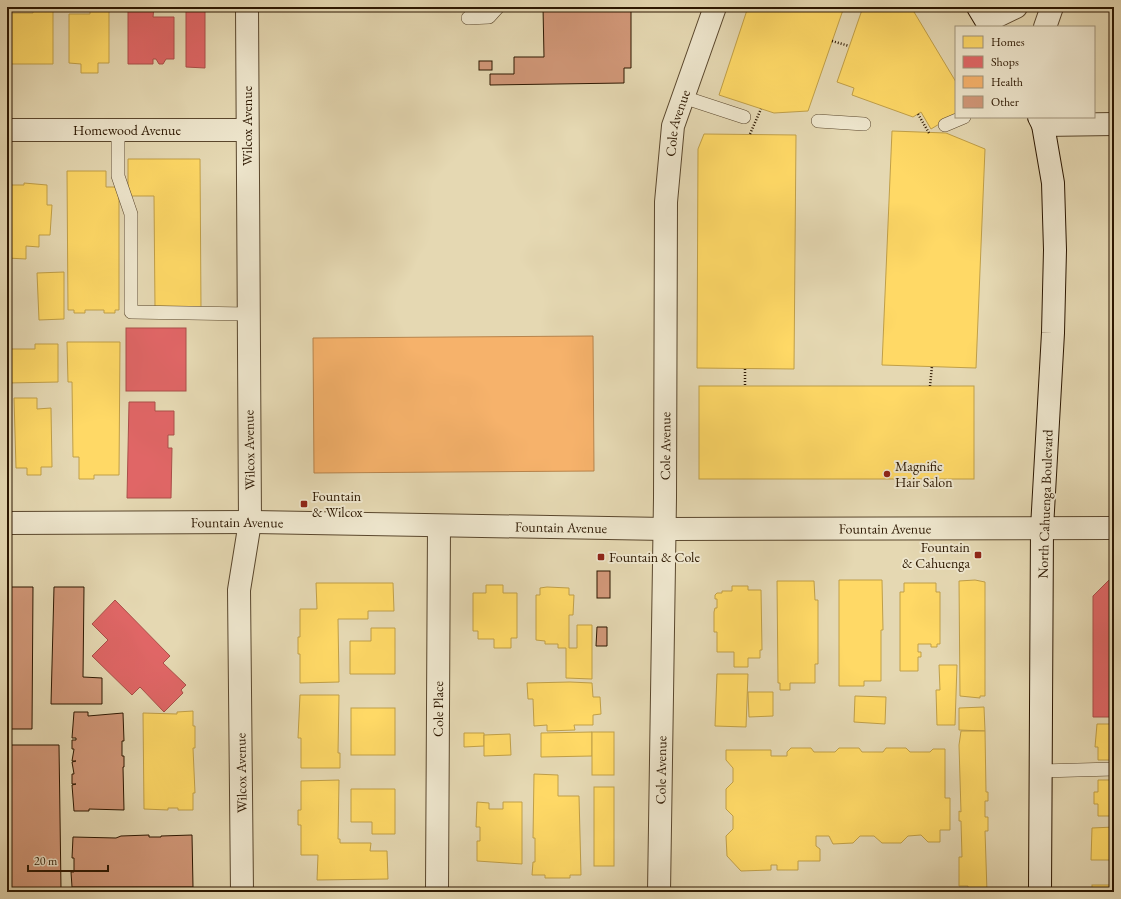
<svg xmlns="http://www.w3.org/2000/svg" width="1121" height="899" viewBox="0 0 1121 899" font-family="'EB Garamond',serif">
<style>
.homes{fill:#ffd966;stroke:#c09f48}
.shops{fill:#e06666;stroke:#aa4e48}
.health{fill:#f6b26b;stroke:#b9844b}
.building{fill:#d29879;stroke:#2c1701}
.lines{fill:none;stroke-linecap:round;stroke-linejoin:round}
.service-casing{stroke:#5a472d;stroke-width:14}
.minor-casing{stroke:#5a472d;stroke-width:24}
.tertiary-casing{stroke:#5a472d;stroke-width:24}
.secondary-casing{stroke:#2c1701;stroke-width:24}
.path{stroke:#2c1701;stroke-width:2.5;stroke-dasharray:1 2;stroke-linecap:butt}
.service{stroke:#eee6cd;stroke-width:13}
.minor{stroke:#eee6cd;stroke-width:22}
.tertiary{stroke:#eee6cd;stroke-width:22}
.secondary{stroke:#eee6cd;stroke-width:22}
.path-bridge{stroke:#2c1701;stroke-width:2.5;stroke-dasharray:1 2;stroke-linecap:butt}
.poi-dot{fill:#8f2418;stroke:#eee6cd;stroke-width:1.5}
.labels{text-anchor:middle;stroke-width:4;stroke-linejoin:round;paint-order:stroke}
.street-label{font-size:14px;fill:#2c1701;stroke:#eee6cd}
.poi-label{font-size:14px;fill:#2c1701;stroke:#eee6cd;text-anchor:start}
</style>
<rect width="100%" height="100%" fill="#e5d8b2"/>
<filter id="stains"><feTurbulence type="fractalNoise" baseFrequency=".005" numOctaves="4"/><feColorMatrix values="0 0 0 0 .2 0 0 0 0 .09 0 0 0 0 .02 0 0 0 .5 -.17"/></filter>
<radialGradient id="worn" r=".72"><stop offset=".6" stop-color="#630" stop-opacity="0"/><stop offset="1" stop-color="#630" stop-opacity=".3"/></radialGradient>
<g class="homes">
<path d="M90 7H109V63H98V73H81V64L69 63V14H90Z"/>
<path d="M748 7H844L808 111 774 113 719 95Z"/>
<path d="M863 7H911L956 82V114L931 129 921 112 913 117 852 95 854 88 837 82Z"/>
<path d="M33 8H53V64H7V13H33Z"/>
<path d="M892 131 946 133 985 149 976 368 882 365Z"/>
<path d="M704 134 796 135 794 369 697 368 698 149Z"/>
<path d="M128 159H200L201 308 155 309 154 196H128Z"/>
<path d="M67 171H106V187H119V310H115V313H104V310H85V313H74V310H68Z"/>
<path d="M24 183 47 185V205H52L50 235H39V247L26 246V259L7 258 8 185H24Z"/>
<path d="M64 272V319L39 320 37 273Z"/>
<path d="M67 342H120L119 475H94V479H79V457H73L72 382H68Z"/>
<path d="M35 344H58V382L8 383V349H35Z"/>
<rect x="699" y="386" width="275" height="93"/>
<path d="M14 398H37V409L51 408 52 467H41V475H27V468H16Z"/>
<path d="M839 580H882L883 630H881V681H864V686H839Z"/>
<path d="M975 580 985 582V696H980V698L960 696 959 581Z"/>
<path d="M777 581H814L815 600H818V664H815V683H790V690H780V683H778Z"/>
<path d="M316 583H393L394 611H368V619H338L339 682 300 683V654H298V637H300V609H317Z"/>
<path d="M904 583H936V592H940V644H937V647H931V644H918V652H921V657H918V671H900V592H904Z"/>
<path d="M486 585H503V593H517V638H511V648H494V639H478V631H473V593H486Z"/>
<path d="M732 586H748V590H761L762 650H760V658H748V667H734V652H717V632H714V612L715 608H717V599H715V595L717 593H722V591H732Z"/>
<path d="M547 587 569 588V595H574L573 615H569V648H577V625H592V679L566 678V648H558V644H545V641L536 640V595H540V588Z"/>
<path d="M371 628H395V674H350V641H371Z"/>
<path d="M939 665H957L955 725H937L936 690H940Z"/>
<path d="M717 674H748L746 727 715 726Z"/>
<path d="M570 682 592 683 593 697H600L601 714 593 715V725H574L575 730 547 731V725L534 726 533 699H528L527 683Z"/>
<path d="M748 692H773V716L749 717Z"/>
<path d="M300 695H339L338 753H340V768H301V738H298Z"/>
<path d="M855 696 886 697 885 724 854 722Z"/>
<path d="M984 707 985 731 959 730V708Z"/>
<rect x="351" y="708" width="44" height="47"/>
<path d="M193 711V726H195V748H193L195 793H193V810H178V808H168V810L144 809 143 713 177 714V712Z"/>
<path d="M1097 724H1114V760H1098V747H1095Z"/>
<path d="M961 731H985L986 792H988V801H985V817H988V831H985L987 892H968V886H959V857H962L961 821H959V811L961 812 959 745Z"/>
<path d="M592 732V756L541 757V733Z"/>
<rect x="592" y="732" width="22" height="43"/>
<path d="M464 733H484V746L464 747Z"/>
<path d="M510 734 511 755 484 756V735Z"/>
<path d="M791 748H811L814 752H835L839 748H859L862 752H883L886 748H906L910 752H930L933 749H945V798H950V830H940V842H928L921 835 908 836 901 843H882L874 836H860L853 843 833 844 829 836H816V846L820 849V861H798V870H777V865H771V870L741 871 727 856 726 836 733 829V816L726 809V789L733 782V768L726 760V750H771V756H787V752Z"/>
<path d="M534 774 558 775V796H579L581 875H570V878H545V875H532L533 862H535V838H533Z"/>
<path d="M339 780 338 839H340V843H371L370 851H387L388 879 317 880 318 855H301V825H298V810H301V781Z"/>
<path d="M1098 780H1114V816H1098V804H1094V792H1098Z"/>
<rect x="594" y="787" width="20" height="79"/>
<path d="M351 789H395V834H372V822H351Z"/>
<path d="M477 802 489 803V809H503V802H522V864L477 861V841H480V827H476Z"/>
<path d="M1114 827V860H1091L1092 828Z"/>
<rect x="1092" y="885" width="22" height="7"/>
</g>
<g class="shops">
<path d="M128 7H154L153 17H174V59H166L163 64H159L156 59H153V64H128Z"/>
<path d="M186 7H205V68L186 67Z"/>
<rect x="126" y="328" width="60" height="63"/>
<path d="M129 402H155V411H174V435H168V448H172L171 498H127Z"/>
<path d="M1111 578H1114V717H1093V596Z"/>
<path d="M115 600 170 656 163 663 186 685 181 690 183 693 164 712 140 687 132 695 92 656 108 640 92 624Z"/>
</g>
<path class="health" d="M593 336 594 471 314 473 313 338Z"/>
<g class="building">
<path d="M543 7H631V68H624V83L490 85V74H514V57H544Z"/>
<rect x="479" y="61" width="13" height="9"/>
<rect x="597" y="571" width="13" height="27"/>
<path d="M7 587H33L32 729H7Z"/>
<path d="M54 587H84L83 677 102 678V704H51Z"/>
<path d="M597 627H607V646H596Z"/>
<path d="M74 712H88V716L123 713 124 741H122V756H124V767H123L124 810 89 809V811H74L72 785 76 784H72V774H74L72 762 76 761H72L74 749H72V740H76V738H72Z"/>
<path d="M8 745H59L61 889H9Z"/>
<path d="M149 835V837H161V836L192 835 193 887H72L71 872H74V858H72L73 837 116 838 121 836Z"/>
</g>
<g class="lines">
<defs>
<g id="service">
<path d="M468 18 489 17 498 7"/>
<path d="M683 97 744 117"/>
<path d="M818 121 864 124"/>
<path d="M945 125 964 117"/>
<path d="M118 130V176L131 214V312L247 314"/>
<path d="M1041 771 1114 769"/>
</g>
<g id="minor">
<path d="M987 21 1016 7"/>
<path d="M1045 27 1052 7"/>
<path d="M1043 125 1114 124"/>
<path id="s1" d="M7 130H247"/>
<path d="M242 892 239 590 250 522 247 7"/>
<path id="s2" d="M437 892 439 526"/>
<path id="s3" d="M659 892 665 498 666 202 673 126 715 7"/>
</g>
<g id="tertiary">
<path id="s4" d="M7 523 250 522 665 529 1114 528"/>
</g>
<g id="secondary">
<path d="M978 7 990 27"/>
<path d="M1039 117 1043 125 1053 183 1055 250 1053 333 1042 528 1040 892"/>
</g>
</defs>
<use href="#service" class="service-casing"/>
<use href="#minor" class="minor-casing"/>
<use href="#tertiary" class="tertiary-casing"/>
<use href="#secondary" class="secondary-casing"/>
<g class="path">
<path d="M832 41 849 46"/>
<path d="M745 369V386"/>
<path d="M930 386 932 366"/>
</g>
<use href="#service" class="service"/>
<use href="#minor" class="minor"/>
<use href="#tertiary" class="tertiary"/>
<use href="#secondary" class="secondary"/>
<g class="path-bridge">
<path d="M918 114 929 133"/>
<path d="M750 134 761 109"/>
</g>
</g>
<g class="poi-dot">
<circle cx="887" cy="474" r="4"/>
<rect x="300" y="500" width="8" height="8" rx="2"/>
<rect x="974" y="551" width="8" height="8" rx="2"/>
<rect x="597" y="553" width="8" height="8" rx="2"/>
</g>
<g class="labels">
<g class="street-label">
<text dy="5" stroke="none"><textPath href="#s3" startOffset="770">Cole Avenue</textPath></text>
<text transform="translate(247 126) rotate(-90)" y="5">Wilcox Avenue</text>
<text dy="5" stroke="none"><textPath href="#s1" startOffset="120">Homewood Avenue</textPath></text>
<text dy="5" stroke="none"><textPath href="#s3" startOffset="446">Cole Avenue</textPath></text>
<text transform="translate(249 450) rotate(-91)" y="5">Wilcox Avenue</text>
<text transform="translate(1045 504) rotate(-88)" y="5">North Cahuenga Boulevard</text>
<text dy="5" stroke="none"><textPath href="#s4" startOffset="230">Fountain Avenue</textPath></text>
<text dy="5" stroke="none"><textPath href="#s4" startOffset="554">Fountain Avenue</textPath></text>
<text dy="5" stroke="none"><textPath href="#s4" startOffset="878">Fountain Avenue</textPath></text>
<text dy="5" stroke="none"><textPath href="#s2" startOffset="183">Cole Place</textPath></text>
<text dy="5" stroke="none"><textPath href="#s3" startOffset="122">Cole Avenue</textPath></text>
<text transform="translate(241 773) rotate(-91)" y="5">Wilcox Avenue</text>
</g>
<g class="poi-label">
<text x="895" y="471">Magnific<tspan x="895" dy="16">Hair Salon</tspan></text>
<text x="312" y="501">Fountain<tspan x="312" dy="16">&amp; Wilcox</tspan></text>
<text x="970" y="552" text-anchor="end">Fountain<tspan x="970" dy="16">&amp; Cahuenga</tspan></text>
<text x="609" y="562">Fountain &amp; Cole</text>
</g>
</g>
<rect width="1121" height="899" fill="none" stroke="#e5d8b2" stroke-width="24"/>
<rect x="8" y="8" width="1105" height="883" fill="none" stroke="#2c1701" stroke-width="2"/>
<rect x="12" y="12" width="1097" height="875" fill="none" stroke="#2c1701"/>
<rect x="955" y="26" width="140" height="92" fill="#eee6cd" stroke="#a0937b"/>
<rect x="963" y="36" width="20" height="12" fill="#ffd966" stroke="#a0937b"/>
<text x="991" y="46" font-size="12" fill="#2c1701">Homes</text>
<rect x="963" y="56" width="20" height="12" fill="#e06666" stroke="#a0937b"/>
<text x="991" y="66" font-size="12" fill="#2c1701">Shops</text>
<rect x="963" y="76" width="20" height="12" fill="#f6b26b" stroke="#a0937b"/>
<text x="991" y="86" font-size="12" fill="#2c1701">Health</text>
<rect x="963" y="96" width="20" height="12" fill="#d29879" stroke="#a0937b"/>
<text x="991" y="106" font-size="12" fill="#2c1701">Other</text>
<path d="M28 865v6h80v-6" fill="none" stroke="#2c1701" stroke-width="2"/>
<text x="34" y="865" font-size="12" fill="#2c1701" stroke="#eee6cd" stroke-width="3" paint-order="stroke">20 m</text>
<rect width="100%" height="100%" filter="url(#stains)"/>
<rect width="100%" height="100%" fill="url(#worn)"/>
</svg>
